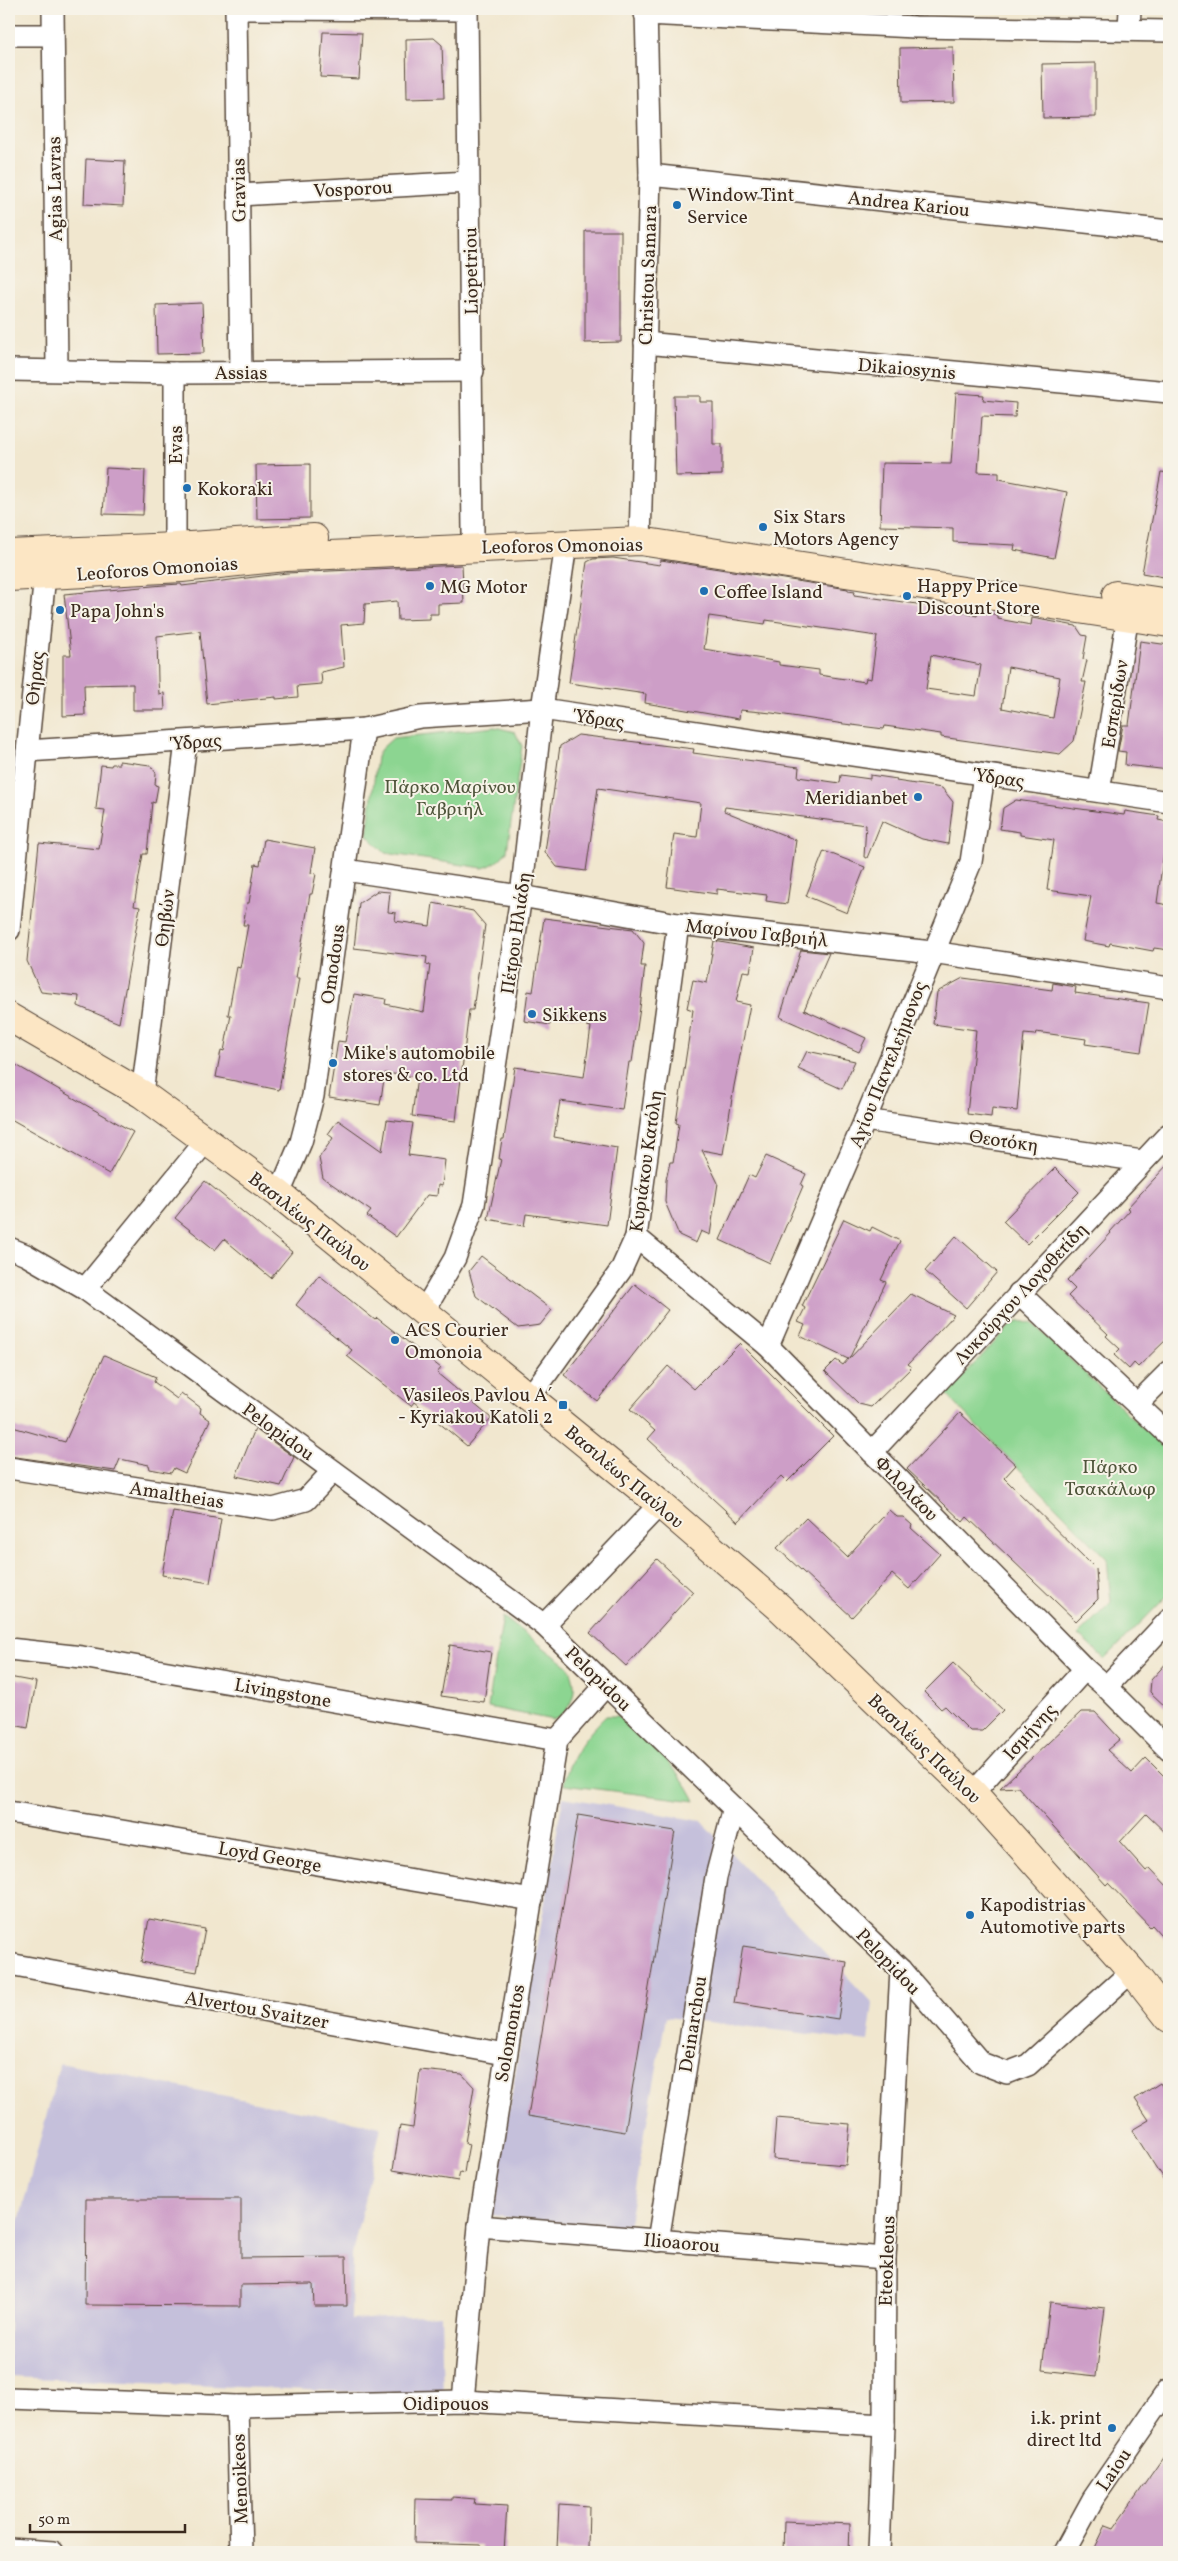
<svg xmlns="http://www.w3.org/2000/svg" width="1178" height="2561" viewBox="0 0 1178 2561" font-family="Vollkorn,serif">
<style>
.industrial{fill:#c5c0db}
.green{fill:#8cd591;stroke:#648058}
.building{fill:#cd9ec7;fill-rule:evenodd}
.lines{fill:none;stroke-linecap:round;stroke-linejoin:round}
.street-casing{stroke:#564639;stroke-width:24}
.secondary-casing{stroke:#564639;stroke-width:30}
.street{stroke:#fff;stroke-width:21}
.secondary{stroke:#fce6c4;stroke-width:28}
.poi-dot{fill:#1f6fb2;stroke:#f7f3e8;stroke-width:2}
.labels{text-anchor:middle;stroke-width:4;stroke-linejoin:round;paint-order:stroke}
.street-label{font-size:19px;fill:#3b2a1e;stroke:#f7f3e8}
.poi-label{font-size:19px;fill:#3b2a1e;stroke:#f7f3e8;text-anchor:start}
.park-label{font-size:19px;fill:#4f553b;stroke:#f7f3e8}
</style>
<rect width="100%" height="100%" fill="#f7f3e8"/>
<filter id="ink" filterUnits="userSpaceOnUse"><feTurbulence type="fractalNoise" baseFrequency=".02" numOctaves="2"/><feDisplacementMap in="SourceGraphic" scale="10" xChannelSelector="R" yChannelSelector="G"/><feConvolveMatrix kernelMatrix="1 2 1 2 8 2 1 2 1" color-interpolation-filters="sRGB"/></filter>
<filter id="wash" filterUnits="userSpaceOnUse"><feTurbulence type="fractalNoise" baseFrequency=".0096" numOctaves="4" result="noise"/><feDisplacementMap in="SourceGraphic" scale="20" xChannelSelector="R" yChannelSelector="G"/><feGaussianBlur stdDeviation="1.12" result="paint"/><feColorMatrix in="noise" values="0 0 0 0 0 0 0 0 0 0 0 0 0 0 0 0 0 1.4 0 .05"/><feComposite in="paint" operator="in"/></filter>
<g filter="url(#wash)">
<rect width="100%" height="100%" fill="#f1e7cf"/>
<g class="industrial">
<path d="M563 1797 701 1821 873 2004 868 2041 666 2017 627 2233 491 2215Z"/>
<path d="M60 2063 381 2127 352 2254 351 2320 441 2315 443 2396 9 2377V2227L17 2229Z"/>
</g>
<g class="green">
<path d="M495 727 515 732 522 746 507 851C501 859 494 865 483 868L385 853 367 835 377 757 381 749 393 738Z"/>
<path d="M1020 1321 1033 1324 1169 1453V1594L1105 1659 1078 1635 1111 1602 1107 1559 946 1394 1009 1327Z"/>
<path d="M503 1617 568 1666C580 1686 574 1710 553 1720L488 1707Z"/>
<path d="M606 1716H618C645 1741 679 1766 695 1801L564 1785C568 1758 587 1734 606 1716Z"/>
</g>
<g id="blocks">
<g class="building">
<path d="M323 32 362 33 359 79 320 77Z"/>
<path d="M434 38 442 45 444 98 407 99 406 39Z"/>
<path d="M953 47 954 102 901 103 900 48Z"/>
<path d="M1096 63V117L1043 118 1042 64Z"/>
<path d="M86 159 125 161 123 206 84 204Z"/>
<path d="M585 231H621V342L585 343Z"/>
<path d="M202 303 204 353 157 354 156 305Z"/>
<path d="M956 393 984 395 983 400 1016 403 1015 417 982 416 978 472 999 473V479L1067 492 1054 558 1014 550 1015 545 953 542V528L880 526 882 463 951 464Z"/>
<path d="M674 396H700V402H713V444H722V475L676 476Z"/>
<path d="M310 464V518L257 519 256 465Z"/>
<path d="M106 468 145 470 143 515 103 514Z"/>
<path d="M1161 472 1169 473V578L1142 573Z"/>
<path d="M613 558 660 565 661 560 848 589V591L855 592 854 595 938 607 977 616 978 611 998 615V619L1031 625 1032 618 1076 626 1082 635 1087 636 1083 659 1087 660 1082 682H1086L1074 741 1060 754 941 737V734L885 726 884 729 844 724 772 713 740 710 739 719 645 703 646 694 569 683 587 562 593 559ZM709 616 765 624 766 620 877 636 871 679 866 678 865 682 819 675V670L779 665V662L704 649ZM931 655 981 665 976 696 926 689ZM1008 667 1060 677 1053 718 1002 708Z"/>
<path d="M462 565 464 603 438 604V614H430V619L398 620 397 601 365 604 364 623 341 625 344 667 321 672 322 684 297 686 298 697 276 699V697L207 704 200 631 157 636 158 681 159 694 164 693 165 710H133V684L84 685 85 715 63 716V655H71L64 594 164 585 181 584 182 586 287 573Z"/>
<path d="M1140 641 1169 645V770L1125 765 1126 752 1118 751 1123 725H1129Z"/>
<path d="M578 735 694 749 693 753 799 767 798 777 840 783 841 775 870 779V775L897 779 896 781 942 788 953 802 948 844 922 839 882 821 867 858 864 857 866 825 725 807 724 811 796 840 787 904 766 901 767 895 717 889V894L667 887 674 834 697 837 701 803 598 788 586 871 557 867 545 852 560 746Z"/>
<path d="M119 761 150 765 156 773 155 785 158 786 155 803 152 802 147 854H143L134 906 140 907 119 1023 78 1006 79 996 41 992 27 961 39 843 99 849 105 810 96 809 101 765 111 766 112 764H119Z"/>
<path d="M1016 800 1124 815 1125 811 1159 816 1158 820 1168 822 1157 903 1169 905V950L1154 948 1153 951 1110 943 1109 946 1083 941 1091 896 1047 890 1054 840 1020 835V832L1000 829 1003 808Z"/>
<path d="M264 839 315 848 311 873 316 874 312 894H310L296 978H299L279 1090 216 1077 221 1050 224 1051 231 1015H228L237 967 240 968 248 925H243L247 903H249L255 864 260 865Z"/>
<path d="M824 851 865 867 847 913 806 896Z"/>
<path d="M377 891 390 892 388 912 396 913 395 921 430 926 433 903 473 911 485 925 473 1010H469L456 1121 412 1116 417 1077 385 1073 380 1105 329 1097 338 1041 345 1042 354 994 386 999 385 1004 424 1012 430 965 426 964 427 957 354 948 359 903Z"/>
<path d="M544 918 633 929 644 943 641 966H645L640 1008 632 1062H629L622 1110 560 1101 554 1137 617 1148 607 1225 526 1214 524 1226 488 1219 501 1159H499L502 1139H504L515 1067 584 1077 591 1027 587 1026 589 1019 552 1014 550 1025 524 1021 528 991 533 992Z"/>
<path d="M714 941 754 948 750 972 743 971 736 1002 750 1005 734 1086 723 1154 702 1150 718 1183 710 1235 701 1231 696 1243 679 1235 665 1202 666 1180 670 1162H673L679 1124 676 1123 693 1010 687 1008 693 980 707 983Z"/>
<path d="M801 950 829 953 804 1010 866 1038 859 1052 780 1017Z"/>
<path d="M963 978 1052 990 1053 983 1076 987 1075 993 1149 1003 1141 1052 1085 1044 1086 1039 1036 1032 1035 1035 1024 1034 1017 1111 992 1108 991 1117 967 1114 976 1030 933 1024 937 992Z"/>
<path d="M807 1051 855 1061 842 1089 798 1069Z"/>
<path d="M9 1061 133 1132 109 1174 9 1118Z"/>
<path d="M338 1120 382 1151 387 1120 413 1123 408 1155 445 1160 442 1186 438 1185 437 1196 427 1195 396 1237 367 1216 371 1211 323 1178 319 1158 333 1138 328 1134Z"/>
<path d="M766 1156 806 1174 801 1185 803 1186 770 1263 720 1240 749 1175 755 1178Z"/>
<path d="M1169 1163V1337L1138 1367 1134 1363 1129 1369 1114 1355 1120 1349 1106 1336 1108 1334 1068 1296 1075 1289 1067 1281 1111 1233 1110 1232 1130 1210 1127 1208Z"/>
<path d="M1055 1168 1079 1192 1027 1244 1003 1221Z"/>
<path d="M205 1181 292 1252 271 1278 224 1239 215 1250 175 1218Z"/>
<path d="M844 1219 870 1231 872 1227 900 1241 881 1280 886 1282 849 1359 911 1294 954 1315 908 1364 912 1367 871 1407 859 1404 825 1371 836 1360 843 1365 848 1359 800 1336 805 1325 798 1322 805 1308 802 1306Z"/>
<path d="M956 1236 997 1272 966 1308 925 1271Z"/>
<path d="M481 1256 552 1310 540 1325 518 1328 476 1296 469 1271Z"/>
<path d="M319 1275 375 1320 377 1318 441 1368 437 1373 491 1418 467 1446 414 1402 411 1406 347 1356 352 1350 296 1305Z"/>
<path d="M635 1284 668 1310 597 1401 564 1375Z"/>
<path d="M740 1343 833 1436 787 1482 781 1476 738 1522 648 1439 655 1431 630 1409 668 1366 694 1389Z"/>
<path d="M104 1355 156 1377 154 1382 177 1399 181 1393 201 1408 200 1413 210 1420 185 1473 174 1468 171 1473 150 1469 149 1465 120 1459 115 1471 9 1456V1426L65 1442Z"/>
<path d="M960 1413 1016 1465 1004 1478 1096 1569 1098 1599 1076 1621 967 1517 963 1522 907 1469Z"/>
<path d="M255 1429 294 1457 281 1486 236 1476Z"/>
<path d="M889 1510 897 1517H903L912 1525 911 1528 940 1554 909 1589 892 1574 852 1617 777 1548 806 1518 847 1557Z"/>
<path d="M173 1511 221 1519 210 1583 162 1575Z"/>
<path d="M657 1559 693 1592 626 1666 590 1633Z"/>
<path d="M450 1645 491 1652 484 1702 441 1696Z"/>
<path d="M1169 1660V1710L1150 1692 1151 1680Z"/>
<path d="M953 1663 1003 1710 982 1731H970L945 1706 941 1709 924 1692Z"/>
<path d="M9 1677 36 1682 28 1728 9 1724Z"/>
<path d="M1081 1712H1095L1120 1739 1107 1750 1132 1773 1146 1758 1169 1781V1836L1146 1814 1120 1842 1146 1871 1150 1868 1169 1888V1944L1152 1925 1150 1927 1108 1883 1106 1885 1018 1787 1000 1788Z"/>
<path d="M578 1815 675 1831 625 2132 528 2116Z"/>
<path d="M149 1919 205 1929 197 1972 141 1962Z"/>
<path d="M743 1946 847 1962 838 2019 734 2003Z"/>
<path d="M420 2070 462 2074 474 2087 465 2143 469 2144 466 2160 464 2173 460 2172 458 2181 393 2170 400 2126 413 2128Z"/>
<path d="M1160 2083 1169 2098V2188L1132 2130 1149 2120 1135 2099Z"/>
<path d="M776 2118 850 2124 846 2165 773 2159Z"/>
<path d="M86 2199H241V2258L346 2257 347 2306H314L313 2284 240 2285V2306L85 2305Z"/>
<path d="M1050 2302 1105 2308 1096 2376 1042 2370Z"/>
<path d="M1169 2449V2552H1093L1106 2525 1114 2528Z"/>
<path d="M452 2497 475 2499 474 2504 507 2506 504 2552 481 2551V2545L414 2543 415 2499 452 2500Z"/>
<path d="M559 2504 589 2506 588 2550 557 2549Z"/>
<path d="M784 2521 850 2524 849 2552H783Z"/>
</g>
</g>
</g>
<g filter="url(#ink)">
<use href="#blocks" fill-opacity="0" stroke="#564639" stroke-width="1"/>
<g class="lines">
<defs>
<g id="street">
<path d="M53 9 57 369"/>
<path d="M236 9 241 372"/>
<path d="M236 9 467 10"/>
<path d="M467 9 473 533"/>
<path d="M645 14 915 27 1169 31"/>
<path d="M1129 30 1130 9"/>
<path d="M9 35H52"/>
<path d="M650 175 1169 231"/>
<path d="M238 195 468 182"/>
<path d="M645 343 1169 392"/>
<path d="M9 370 175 373 473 371"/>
<path d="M640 541 650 175 646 9"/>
<path d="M175 547V373"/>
<path d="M27 751 364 729 420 717 542 709 1169 802"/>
<path d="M1099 791 1128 616"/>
<path d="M345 870 521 896 678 924 932 952 1169 988"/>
<path d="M9 930 45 575"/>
<path d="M142 1094 186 742"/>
<path d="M865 1120 1142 1161"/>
<path d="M279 1194 301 1142 313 1096 364 729"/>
<path d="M636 1237 768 1346 1085 1669 1106 1687 1169 1750"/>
<path d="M9 1248 26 1255 85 1289 544 1625 901 1970 981 2063 1007 2073 1028 2065 1132 1971"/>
<path d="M85 1289 205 1142"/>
<path d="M1019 1293 1169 1435"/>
<path d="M424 1311 455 1258 474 1205 521 896 542 709 566 544"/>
<path d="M768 1346 865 1120 971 862 984 775"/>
<path d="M530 1397 621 1270 636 1237 678 924"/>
<path d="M1137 1404 1169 1372"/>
<path d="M872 1452 1169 1134"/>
<path d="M9 1468 273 1509 306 1500 333 1471"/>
<path d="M544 1625 660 1504"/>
<path d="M9 1649 82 1657 557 1740"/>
<path d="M1106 1687 1169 1620"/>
<path d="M973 1793 1085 1669"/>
<path d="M9 1812 532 1900"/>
<path d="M9 1964 505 2054"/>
<path d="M479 2226 885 2258"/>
<path d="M658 2241 716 1877 734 1808"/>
<path d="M9 2398 237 2406 463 2401 884 2425"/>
<path d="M463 2401 479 2226 557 1740 606 1685"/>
<path d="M237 2406 241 2552"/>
<path d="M9 2549 53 2552"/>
<path d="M879 2552 884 2425 885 2258 901 1970"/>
<path d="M1064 2552 1093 2499 1168 2390"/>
</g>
<g id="secondary">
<path d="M9 554 175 547 314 538"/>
<path d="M9 577 182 568 286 557 640 541 1169 623"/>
<path d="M1116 595 1169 603"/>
<path d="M9 1017 142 1094 279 1194 660 1504 779 1607 973 1793 1132 1971 1169 2018"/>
</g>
</defs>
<use href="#street" class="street-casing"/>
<use href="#secondary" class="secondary-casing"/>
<use href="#street" class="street"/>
<use href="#secondary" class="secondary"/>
</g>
</g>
<g class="poi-dot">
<circle cx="677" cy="205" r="5"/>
<circle cx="187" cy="488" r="5"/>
<circle cx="763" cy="527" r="5"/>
<circle cx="430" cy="586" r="5"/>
<circle cx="704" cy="591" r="5"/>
<circle cx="907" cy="596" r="5"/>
<circle cx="60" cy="610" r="5"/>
<circle cx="918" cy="797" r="5"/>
<circle cx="532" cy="1014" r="5"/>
<circle cx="333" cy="1063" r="5"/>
<circle cx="395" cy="1340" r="5"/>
<rect x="558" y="1400" width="10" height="10" rx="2.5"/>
<circle cx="970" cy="1915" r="5"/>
<circle cx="1112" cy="2428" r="5"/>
</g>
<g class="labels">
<g class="street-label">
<text transform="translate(353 188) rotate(-3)" y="7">Vosporou</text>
<text transform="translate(54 189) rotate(-91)" y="7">Agias Lavras</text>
<text transform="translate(238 190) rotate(-91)" y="7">Gravias</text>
<text transform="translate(909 203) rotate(6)" y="7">Andrea Kariou</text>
<text transform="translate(470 271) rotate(-91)" y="7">Liopetriou</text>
<text transform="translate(647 275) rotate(-88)" y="7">Christou Samara</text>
<text transform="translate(907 368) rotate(5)" y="7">Dikaiosynis</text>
<text x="241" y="379">Assias</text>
<text transform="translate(175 445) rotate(-90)" y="7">Evas</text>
<text transform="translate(562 545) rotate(-1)" y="7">Leoforos Omonoias</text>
<text transform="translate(157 568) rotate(-4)" y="7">Leoforos Omonoias</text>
<text transform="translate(34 678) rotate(-84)" y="7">Θήρας</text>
<text transform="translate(1114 704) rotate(-81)" y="7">Εσπερίδων</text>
<text transform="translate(600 718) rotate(8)" y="7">Ύδρας</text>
<text transform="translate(197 741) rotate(-4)" y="7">Ύδρας</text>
<text transform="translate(1000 777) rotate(8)" y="7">Ύδρας</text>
<text transform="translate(164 918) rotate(-83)" y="7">Θηβών</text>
<text transform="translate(757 932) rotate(6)" y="7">Μαρίνου Γαβριήλ</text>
<text transform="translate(515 933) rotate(-82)" y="7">Πέτρου Ηλιάδη</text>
<text transform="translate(332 964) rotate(-82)" y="7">Omodous</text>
<text transform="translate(887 1064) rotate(-68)" y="7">Αγίου Παντελεήμονος</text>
<text transform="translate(1004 1140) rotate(8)" y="7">Θεοτόκη</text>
<text transform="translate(645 1161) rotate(-82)" y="7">Κυριάκου Κατόλη</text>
<text transform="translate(310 1221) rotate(38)" y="7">Βασιλέως Παύλου</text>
<text transform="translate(1020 1293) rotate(-47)" y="7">Λυκούργου Λογοθετίδη</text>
<text transform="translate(279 1431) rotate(36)" y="7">Pelopidou</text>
<text transform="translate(625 1476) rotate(40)" y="7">Βασιλέως Παύλου</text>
<text transform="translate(907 1488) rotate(46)" y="7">Φιλολάου</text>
<text transform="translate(177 1494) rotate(9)" y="7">Amaltheias</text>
<text transform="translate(599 1678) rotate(44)" y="7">Pelopidou</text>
<text transform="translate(283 1692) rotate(10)" y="7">Livingstone</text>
<text transform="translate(1029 1731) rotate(-48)" y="7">Ισμήνης</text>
<text transform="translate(925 1748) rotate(44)" y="7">Βασιλέως Παύλου</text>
<text transform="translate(270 1856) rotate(10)" y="7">Loyd George</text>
<text transform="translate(889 1961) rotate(46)" y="7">Pelopidou</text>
<text transform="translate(257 2009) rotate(10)" y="7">Alvertou Svaitzer</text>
<text transform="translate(692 2024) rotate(-81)" y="7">Deinarchou</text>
<text transform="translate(509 2033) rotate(-80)" y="7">Solomontos</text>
<text transform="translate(682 2242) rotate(5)" y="7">Ilioaorou</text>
<text transform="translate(886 2261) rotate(-88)" y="7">Eteokleous</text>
<text x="446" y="2410">Oidipouos</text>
<text transform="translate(1113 2469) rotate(-56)" y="7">Laiou</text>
<text transform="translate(239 2479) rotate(-92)" y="7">Menoikeos</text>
</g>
<g class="poi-label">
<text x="687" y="201">Window Tint<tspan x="687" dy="22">Service</tspan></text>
<text x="197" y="495">Kokoraki</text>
<text x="773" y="523">Six Stars<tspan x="773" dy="22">Motors Agency</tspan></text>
<text x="917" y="592">Happy Price<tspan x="917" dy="22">Discount Store</tspan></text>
<text x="440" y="593">MG Motor</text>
<text x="714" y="598">Coffee Island</text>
<text x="70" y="617">Papa John's</text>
<text x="908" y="804" text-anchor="end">Meridianbet</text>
<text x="542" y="1021">Sikkens</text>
<text x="343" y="1059">Mike's automobile<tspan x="343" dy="22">stores &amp; co. Ltd</tspan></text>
<text x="405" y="1336">ACS Courier<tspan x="405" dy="22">Omonoia</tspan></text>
<text x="553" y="1401" text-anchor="end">Vasileos Pavlou A´<tspan x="553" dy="22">- Kyriakou Katoli 2</tspan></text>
<text x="980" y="1911">Kapodistrias<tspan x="980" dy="22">Automotive parts</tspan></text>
<text x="1102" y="2424" text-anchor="end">i.k. print<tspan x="1102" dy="22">direct ltd</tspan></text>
</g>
<g class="park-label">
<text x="450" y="793">Πάρκο Μαρίνου<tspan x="450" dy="22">Γαβριήλ</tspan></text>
<text x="1110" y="1473">Πάρκο<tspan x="1110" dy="22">Τσακάλωφ</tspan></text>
</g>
</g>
<rect width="1178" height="2561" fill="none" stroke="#f7f3e8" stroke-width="30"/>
<path d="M30 2524v8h155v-8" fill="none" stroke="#3b2a1e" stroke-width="2.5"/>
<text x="38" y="2524" font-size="15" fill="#3b2a1e" stroke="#f7f3e8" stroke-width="4" paint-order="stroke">50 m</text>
</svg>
